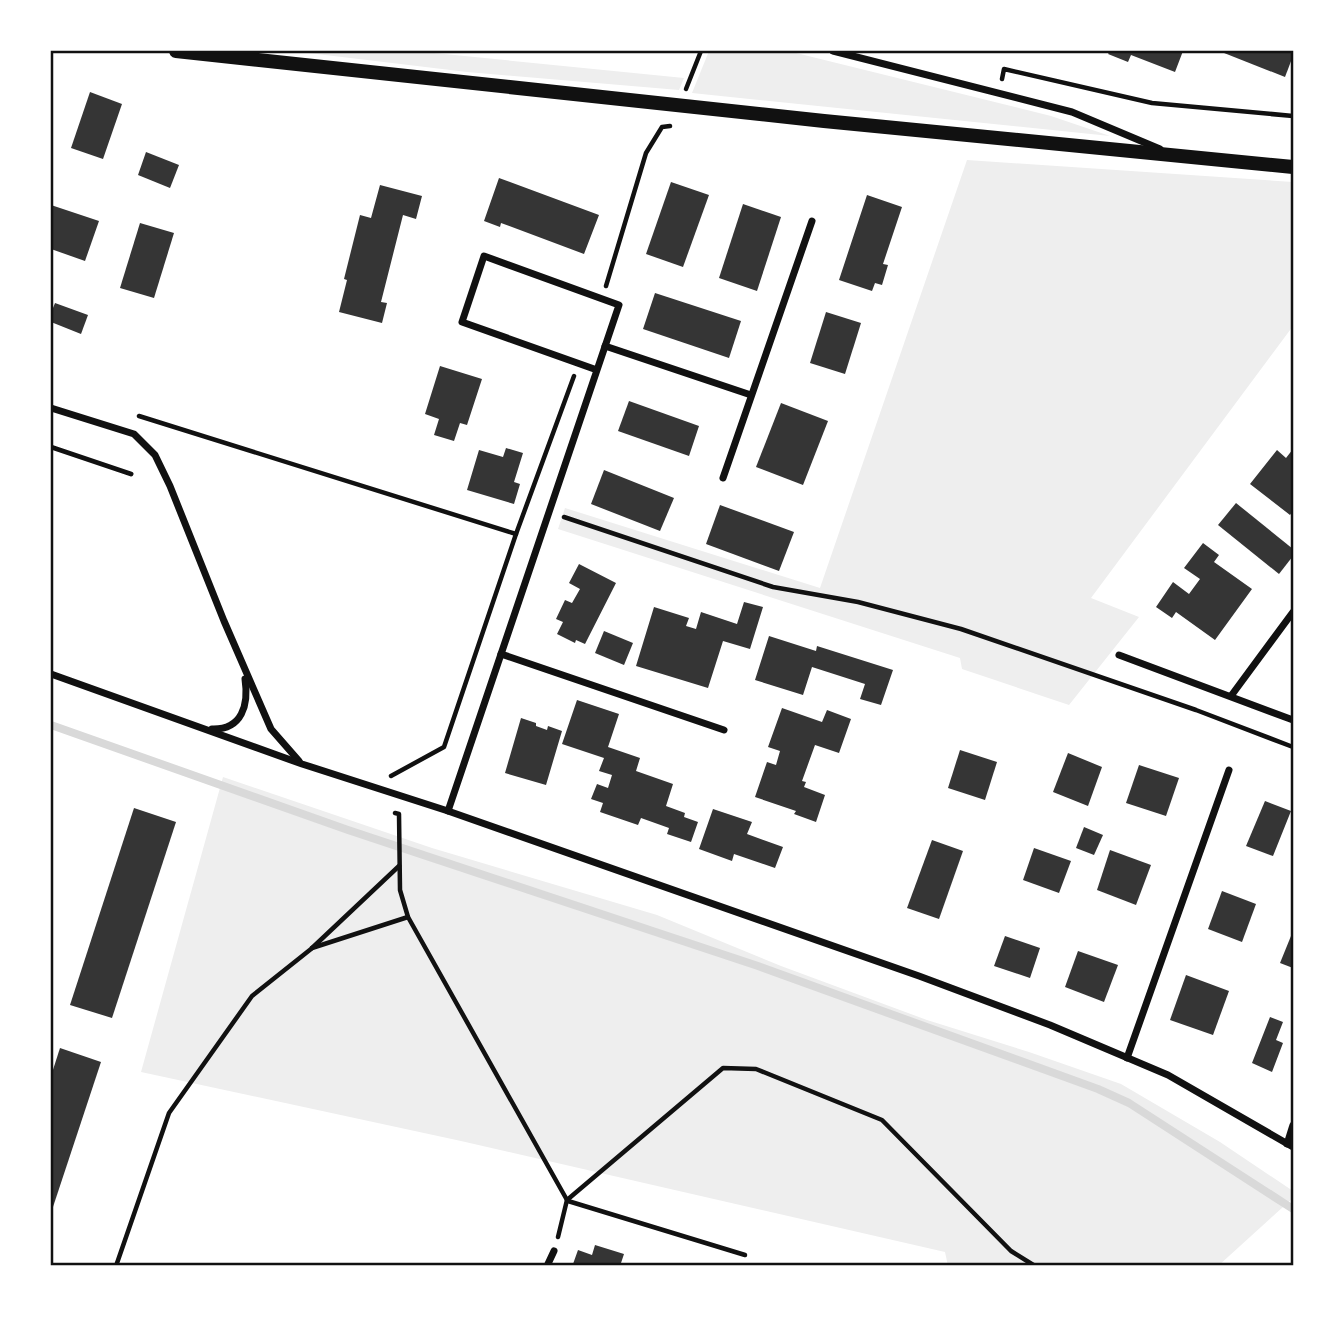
<svg xmlns="http://www.w3.org/2000/svg" width="1344" height="1317" viewBox="0 0 1344 1317" font-family="'Exo 2',sans-serif">
<style>
.green{fill:#eee}
.lines{fill:none;stroke-linecap:round;stroke-linejoin:round}
.stream{stroke:#d9d9d9;stroke-width:8}
.building{fill:#353535}
.path{stroke:#111;stroke-width:4.5}
.service{stroke:#111;stroke-width:5}
.minor{stroke:#111;stroke-width:7}
.secondary{stroke:#111;stroke-width:14}
.neatline{fill:none;stroke:#111;stroke-width:2.5}
</style>
<rect width="100%" height="100%" fill="#fff"/>
<g class="green">
<path d="M292 51H414L684 78 679 90 467 72Z"/>
<path d="M709 51H788L1051 116 1110 136 692 93Z"/>
<path d="M967 160 1293 182V326L1091 598 1139 617 1069 705 962 669 960 658 558 529 565 508 820 588Z"/>
<path d="M223 777 432 848 657 915 781 966 927 1020 1029 1052 1121 1084 1220 1142 1293 1191V1198L1218 1266H948L945 1252 461 1141 141 1072Z"/>
</g>
<g class="lines">
<path class="stream" d="M51 725 348 830 758 966 1098 1089 1129 1103 1293 1209"/>
</g>
<g class="building">
<path d="M1110 51H1183L1175 72 1131 55 1128 62 1108 54Z"/>
<path d="M1219 51H1293V56L1285 77Z"/>
<path d="M90 92 122 104 103 159 71 148Z"/>
<path d="M146 152 179 165 170 188 138 175Z"/>
<path d="M499 178 599 215 584 254 501 223 500 227 484 221Z"/>
<path d="M671 182 709 195 683 267 646 254Z"/>
<path d="M380 185 422 196 416 219 403 215 381 302 387 303 382 323 339 312 347 280 344 279 360 215 371 218Z"/>
<path d="M867 195 902 207 883 264 888 265 882 285 875 283 872 291 839 280Z"/>
<path d="M743 204 781 217 757 291 719 278Z"/>
<path d="M51 205 99 221 85 261 51 249Z"/>
<path d="M140 223 174 233 154 298 120 288Z"/>
<path d="M655 293 741 321 729 358 643 329Z"/>
<path d="M55 303 88 315 81 334 51 322V313Z"/>
<path d="M826 312 861 323 845 374 810 363Z"/>
<path d="M440 366 482 379 467 425 460 423 454 441 434 435 439 419 425 414Z"/>
<path d="M629 401 699 426 689 456 618 431Z"/>
<path d="M781 403 828 421 803 485 756 467Z"/>
<path d="M506 448 523 453 514 482 520 484 514 504 467 490 479 450 503 457Z"/>
<path d="M1293 449V511L1290 515 1250 484 1277 450 1286 458Z"/>
<path d="M604 470 674 498 660 531 591 504Z"/>
<path d="M1236 503 1293 549V556L1279 574 1218 525Z"/>
<path d="M720 505 794 532 779 571 706 544Z"/>
<path d="M1203 543 1219 555 1214 562 1252 589 1215 640 1176 612 1172 618 1156 607 1173 582 1189 594 1200 579 1184 568Z"/>
<path d="M579 564 616 583 585 644 576 640 575 643 557 634 563 622 556 619 565 600 572 603 580 589 569 583Z"/>
<path d="M744 602 763 607 750 649 723 641 708 688 636 666 654 607 689 618 686 626 696 629 701 612 737 624Z"/>
<path d="M604 631 633 643 624 665 595 653Z"/>
<path d="M769 636 816 651 817 646 893 670 881 705 860 699 865 684 812 667 803 695 755 680Z"/>
<path d="M577 700 619 714 608 747 640 758 636 771 673 784 666 806 685 813 684 817 698 822 691 842 667 834 669 828 641 818 638 825 600 812 603 803 591 799 597 784 608 788 612 775 599 771 604 758 562 744Z"/>
<path d="M782 708 822 722 827 710 851 719 839 753 815 745 802 781 806 782 804 787 825 795 816 822 794 814 796 811 755 797 767 762 776 765 780 751 768 747Z"/>
<path d="M521 718 536 723V726L547 730 548 726 562 731 546 785 505 773Z"/>
<path d="M960 750 997 762 985 800 948 788Z"/>
<path d="M1068 753 1102 767 1088 806 1053 792Z"/>
<path d="M1139 765 1179 778 1166 816 1126 803Z"/>
<path d="M1265 801 1291 811 1273 856 1246 846Z"/>
<path d="M134 808 176 822 112 1018 70 1005Z"/>
<path d="M713 809 752 822 747 834 783 847 775 868 734 854 732 861 699 849Z"/>
<path d="M1084 827 1103 835 1094 855 1076 848Z"/>
<path d="M932 840 963 851 939 919 907 908Z"/>
<path d="M1034 848 1071 861 1059 893 1023 880Z"/>
<path d="M1110 850 1151 865 1136 905 1097 890Z"/>
<path d="M1222 891 1256 904 1242 942 1208 929Z"/>
<path d="M1293 931V968L1280 963Z"/>
<path d="M1005 936 1040 948 1030 978 994 966Z"/>
<path d="M1078 951 1118 965 1104 1002 1065 987Z"/>
<path d="M1186 975 1229 991 1213 1035 1170 1020Z"/>
<path d="M1270 1017 1283 1022 1276 1040 1283 1043 1272 1072 1252 1063Z"/>
<path d="M60 1048 101 1062 51 1213V1076Z"/>
<path d="M595 1245 624 1254 620 1266H579L573 1264 578 1250 592 1255Z"/>
</g>
<g class="lines">
<g class="path">
<path d="M1002 79 1004 69 1152 103 1293 116"/>
<path d="M686 89 701 51"/>
<path d="M606 286 646 153 662 127 670 126"/>
<path d="M139 416 516 534"/>
<path d="M564 517 773 587 858 602 961 629 1196 710 1293 747"/>
<path d="M391 776 444 747 516 534 574 376"/>
<path d="M395 813 399 814 400 890 408 917 567 1200 558 1237"/>
<path d="M312 948 408 917"/>
<path d="M567 1200 723 1068 756 1069 882 1120 1011 1251 1035 1266"/>
<path d="M568 1201 745 1255"/>
<path d="M116 1266 169 1113 252 996 311 949 399 866"/>
</g>
<path class="service" d="M51 447 131 474"/>
<g class="minor">
<path d="M833 51 1072 112 1160 149"/>
<path d="M605 346 751 395"/>
<path d="M51 408 134 434 155 455 170 486 224 621 271 729 299 761"/>
<path d="M723 478 812 221"/>
<path d="M501 654 724 730"/>
<path d="M1119 655 1293 720"/>
<path d="M51 674 302 764 448 811 919 976 1050 1025 1168 1075 1293 1147"/>
<path d="M1231 696 1293 612"/>
<path d="M212 729C242 730 249 705 245 679"/>
<path d="M448 811 619 305 484 256 462 322 597 370"/>
<path d="M1127 1058 1229 770"/>
<path d="M1287 1144 1293 1125"/>
<path d="M547 1266 554 1251"/>
</g>
<path class="secondary" d="M176 51 824 121 1293 167"/>
</g>
<rect width="1344" height="1317" fill="none" stroke="#ffffff" stroke-width="105"/>
<rect x="52" y="52" width="1240" height="1212" class="neatline"/>
</svg>
